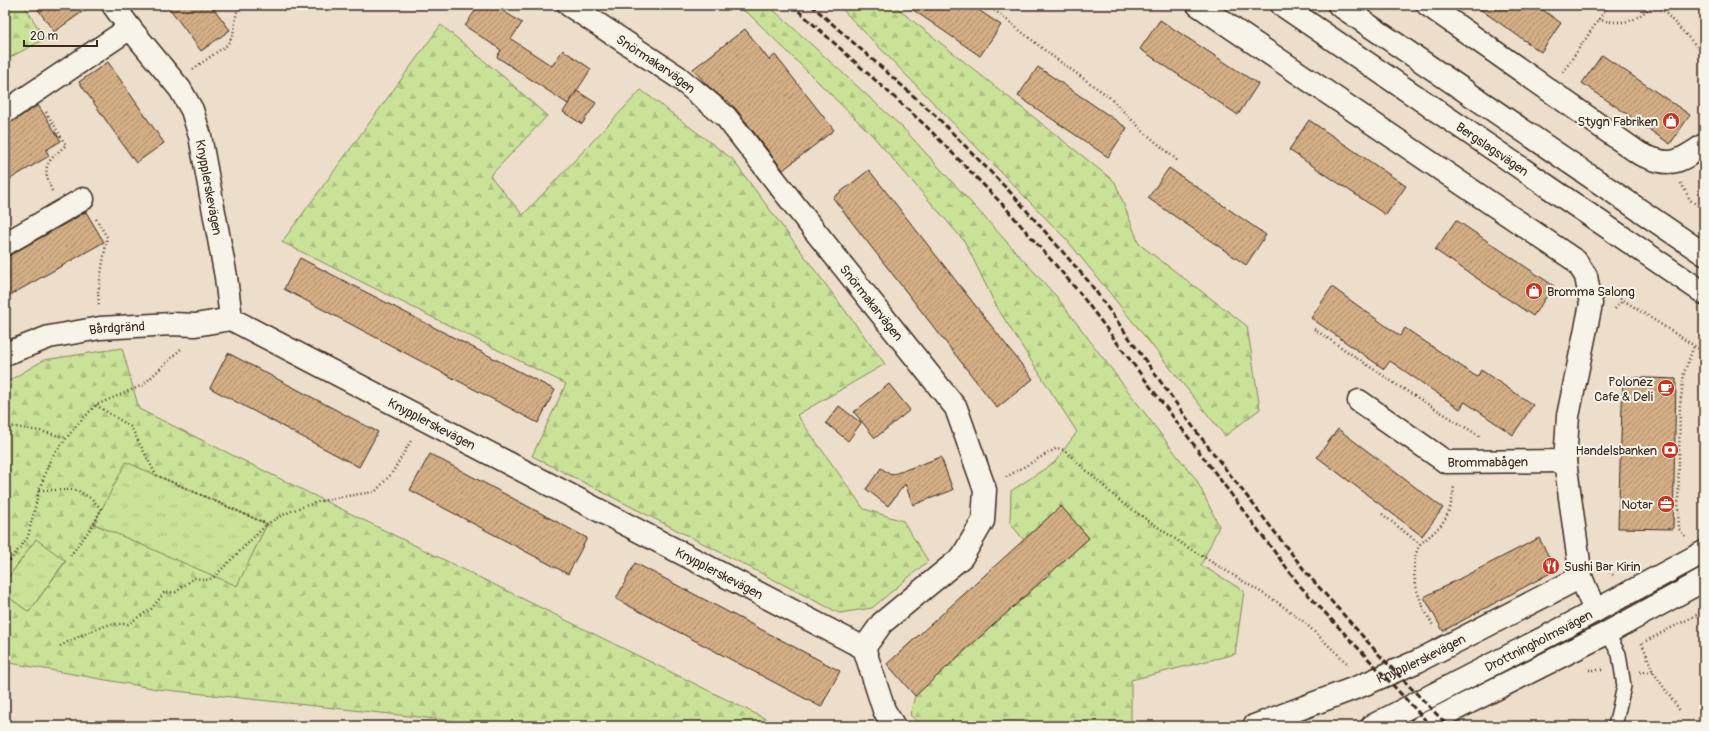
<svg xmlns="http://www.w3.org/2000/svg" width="1709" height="731" viewBox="0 0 1709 731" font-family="Pangolin,sans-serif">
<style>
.grass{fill:url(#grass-tufts);stroke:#82865b}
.forest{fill:url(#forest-firs);stroke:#82865b;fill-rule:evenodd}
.building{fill:url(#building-hatch);stroke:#3b2a1e}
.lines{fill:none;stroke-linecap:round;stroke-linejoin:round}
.lane-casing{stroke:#3b2a1e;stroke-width:16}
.street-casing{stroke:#3b2a1e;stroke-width:25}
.secondary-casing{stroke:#3b2a1e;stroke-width:25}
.path{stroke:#3b2a1e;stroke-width:2.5;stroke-dasharray:1 3;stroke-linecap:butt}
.lane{stroke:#f7f3e8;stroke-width:13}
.street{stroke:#f7f3e8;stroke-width:22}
.secondary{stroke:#f7f3e8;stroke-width:22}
.rail{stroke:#3b2a1e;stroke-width:3;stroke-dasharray:6 3;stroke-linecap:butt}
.labels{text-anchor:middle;stroke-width:4;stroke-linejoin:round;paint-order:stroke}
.street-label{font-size:13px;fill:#3b2a1e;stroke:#f7f3e8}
.poi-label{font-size:13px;fill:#3b2a1e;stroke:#f7f3e8;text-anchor:end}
</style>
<defs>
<pattern id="grass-tufts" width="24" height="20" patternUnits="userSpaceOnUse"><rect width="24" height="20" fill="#cae298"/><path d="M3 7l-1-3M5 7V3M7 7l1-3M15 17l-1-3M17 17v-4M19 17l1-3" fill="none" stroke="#aec283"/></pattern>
<pattern id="forest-firs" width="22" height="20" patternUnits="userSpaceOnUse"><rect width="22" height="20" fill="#cae298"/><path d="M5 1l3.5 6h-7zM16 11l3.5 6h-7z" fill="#aec283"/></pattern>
<pattern id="building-hatch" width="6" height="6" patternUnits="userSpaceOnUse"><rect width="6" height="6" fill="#d3ae85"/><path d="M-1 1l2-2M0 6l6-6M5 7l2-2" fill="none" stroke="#ac8e6c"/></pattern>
</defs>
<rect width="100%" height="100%" fill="#ecdeca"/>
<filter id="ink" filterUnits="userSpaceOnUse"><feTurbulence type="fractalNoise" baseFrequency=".025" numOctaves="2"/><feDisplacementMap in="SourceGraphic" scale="8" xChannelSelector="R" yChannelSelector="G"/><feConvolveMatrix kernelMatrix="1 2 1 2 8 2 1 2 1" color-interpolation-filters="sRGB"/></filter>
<g filter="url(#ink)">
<g class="grass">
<path d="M125 461 267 524 237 587 94 524Z"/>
<path d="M36 539 66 560 29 612 5 595V582Z"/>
</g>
<g class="forest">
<path d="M5 5H24L45 39 5 60Z"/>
<path d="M733 5H768L903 128 1056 296 1178 457 1196 479 1219 526 1201 565 1244 591 1235 654 1131 680V726H922L910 715 915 696 1089 538 1061 507 1024 540 1010 523 1011 491 1055 462 1077 432 996 306 965 242 872 135 749 14Z"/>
<path d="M838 5H893L1115 182 1139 244 1247 326 1260 409 1225 436 1067 240Z"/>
<path d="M441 25 505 78 547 116 490 176 523 215 641 90 732 159 885 364 797 415 864 509 903 521 928 561 872 608 839 613 532 456 566 384 282 242Z"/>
<path d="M122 348 139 409 780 726H502L157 689 5 662V595L29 612 66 561 36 539 5 582V383L44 360ZM126 462 267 524 237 586 94 524Z"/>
</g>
<g class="building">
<path d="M35 5H92L54 32Z"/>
<path d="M167 5H211L230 30 201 51Z"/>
<path d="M479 5H494L522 23 511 39 552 66 563 50 591 69 568 104 497 57 501 50 465 26Z"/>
<path d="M906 5H971L1001 25 980 56Z"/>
<path d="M1474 5H1536L1561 23 1541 52Z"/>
<path d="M1160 20 1258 84 1238 115 1140 49Z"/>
<path d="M745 29 769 60 775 55 834 130 783 170 736 109 727 100 726 101 705 83 693 69Z"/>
<path d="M1602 55 1690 115 1670 144 1582 83Z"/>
<path d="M108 62 164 143 136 163 79 82Z"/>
<path d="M1038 67 1127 128 1108 157 1018 96Z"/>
<path d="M577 91 596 103 582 124 563 112Z"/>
<path d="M38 105 61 141 46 150 49 156 5 182V126Z"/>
<path d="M1309 120 1406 186 1386 215 1289 150Z"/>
<path d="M1169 168 1266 235 1246 265 1148 198Z"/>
<path d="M869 170 1033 379 997 408 833 198Z"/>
<path d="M86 212 104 242 5 298V258Z"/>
<path d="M1456 220 1554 286 1533 316 1435 250Z"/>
<path d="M300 258 555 390 538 423 284 289Z"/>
<path d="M1332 287 1400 336 1405 328 1477 377 1481 370 1533 405 1513 435 1465 402 1460 409 1390 361 1384 369 1311 318Z"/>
<path d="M228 353 378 432 359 467 210 388Z"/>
<path d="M1623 377 1676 379 1673 529 1618 528Z"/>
<path d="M889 384 910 410 875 438 854 412Z"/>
<path d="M839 406 861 423 848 441 826 423Z"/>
<path d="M1338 429 1443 508 1422 536 1317 457Z"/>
<path d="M430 454 587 538 568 574 410 490Z"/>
<path d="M941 457 953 490 913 505 905 484 888 506 866 489 881 468 891 475Z"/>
<path d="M1061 506 1089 538 915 696 887 664Z"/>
<path d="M1539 538 1556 570 1443 631 1424 597Z"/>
<path d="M635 563 840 671 821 707 616 599Z"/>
</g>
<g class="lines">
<defs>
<path id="lane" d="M1607 633 1619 654 1624 686 1615 726"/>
<g id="street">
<path id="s1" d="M113 5 130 28 180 89 192 110 200 136 226 277 231 319 864 648 884 710 894 726"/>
<path id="s2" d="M569 5 678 77 726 117 807 221 956 408 985 490 983 521 962 557 882 623 864 648"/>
<path d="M1198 5 1576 261 1586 276 1591 304 1568 416 1565 461 1581 577 1595 611"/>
<path d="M1428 5 1640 154C1672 168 1677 163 1704 145"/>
<path d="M5 112 130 28"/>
<path d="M5 244 83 199"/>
<path id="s3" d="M5 354 49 337 100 328 172 324 195 325 231 319"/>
<path id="s4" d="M1359 401 1446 462 1565 461"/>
<path id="s5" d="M1254 726 1363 685 1418 661 1581 577"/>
</g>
<g id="secondary">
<path id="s6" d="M1282 5 1704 293"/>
<path d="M1339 5 1704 254"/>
<path id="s7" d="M1372 726 1567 626 1704 552"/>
<path d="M1422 726 1607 633 1704 580"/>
</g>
</defs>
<use href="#lane" class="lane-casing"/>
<use href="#street" class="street-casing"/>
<use href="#secondary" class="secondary-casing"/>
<g class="path">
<path d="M988 5 1052 56 1108 96 1143 131 1179 162"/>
<path d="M1606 5 1620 7 1624 5"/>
<path d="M1658 5 1704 54"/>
<path d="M1598 20C1625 24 1633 24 1652 5"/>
<path d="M193 69 227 45 233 35 238 5"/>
<path d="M1563 72 1608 6"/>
<path d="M46 112 66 145C47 162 41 165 52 191"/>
<path d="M1681 183 1690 200 1704 210"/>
<path d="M96 219 107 237 98 293 99 306"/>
<path d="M1613 289 1618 297 1623 300 1704 352"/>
<path d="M1615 309 1623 300"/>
<path d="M1314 329 1397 385 1481 437"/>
<path d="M96 405 131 427 156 475 267 524C302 502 336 497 375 492L392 473 412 439"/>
<path d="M5 424 9 426 40 431 67 438"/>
<path d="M1006 477 1057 448 1064 450 1121 502 1184 545 1277 602 1304 622 1349 665"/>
<path d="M39 490H77L92 499 101 509 94 524 70 556"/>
<path d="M1382 514 1420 544C1444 525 1451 516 1454 486"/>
<path d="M1685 536 1679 529 1678 509 1680 406 1684 373 1694 346"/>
<path d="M1420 544C1406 571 1419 602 1434 627"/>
<path d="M1604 566 1613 575"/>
<path d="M5 567 28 537 39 490 51 458 76 426 96 405 143 385 182 348"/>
<path d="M1646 641 1704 611"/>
<path d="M1642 643 1653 672 1681 712"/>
<path d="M60 646 84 634 110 624H128L151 609 164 593 176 592 194 578 208 580 214 577 267 524"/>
<path d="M1589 670H1603"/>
<path d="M1640 672H1653"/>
</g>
<use href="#lane" class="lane"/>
<use href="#street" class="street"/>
<use href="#secondary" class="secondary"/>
<g class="rail">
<path d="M792 5 926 126 1004 206 1079 292 1301 587 1431 726"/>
<path d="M811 5 935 115 1013 195 1089 282 1196 431 1309 576 1383 659 1448 726"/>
</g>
</g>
</g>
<defs>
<symbol id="shop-disc" viewBox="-11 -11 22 22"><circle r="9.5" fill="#c8321e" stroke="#f7f3e8"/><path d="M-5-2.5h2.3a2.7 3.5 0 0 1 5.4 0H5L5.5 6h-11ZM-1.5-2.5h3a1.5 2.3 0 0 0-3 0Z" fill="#fff"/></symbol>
<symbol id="cafe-disc" viewBox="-11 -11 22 22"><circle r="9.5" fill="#c8321e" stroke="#f7f3e8"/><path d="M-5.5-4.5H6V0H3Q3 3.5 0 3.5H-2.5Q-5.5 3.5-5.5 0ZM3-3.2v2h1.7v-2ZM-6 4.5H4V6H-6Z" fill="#fff"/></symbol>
<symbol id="bank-disc" viewBox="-11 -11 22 22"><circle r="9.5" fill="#c8321e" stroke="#f7f3e8"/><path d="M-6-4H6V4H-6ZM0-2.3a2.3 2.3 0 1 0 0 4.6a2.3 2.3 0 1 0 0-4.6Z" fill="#fff"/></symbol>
<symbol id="office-disc" viewBox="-11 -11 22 22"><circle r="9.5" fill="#c8321e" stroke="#f7f3e8"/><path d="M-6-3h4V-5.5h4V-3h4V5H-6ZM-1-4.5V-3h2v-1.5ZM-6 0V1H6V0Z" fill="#fff"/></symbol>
<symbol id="restaurant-disc" viewBox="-11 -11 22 22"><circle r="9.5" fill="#c8321e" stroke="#f7f3e8"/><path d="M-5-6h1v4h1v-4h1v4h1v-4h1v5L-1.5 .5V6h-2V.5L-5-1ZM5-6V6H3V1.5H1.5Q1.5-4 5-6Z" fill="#fff"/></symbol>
</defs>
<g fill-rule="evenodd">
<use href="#shop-disc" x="1661" y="111" width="20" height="20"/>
<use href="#shop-disc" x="1524" y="281" width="20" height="20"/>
<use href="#cafe-disc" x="1656" y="378" width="20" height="20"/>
<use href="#bank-disc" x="1660" y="440" width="20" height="20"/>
<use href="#office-disc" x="1656" y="494" width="20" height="20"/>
<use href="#restaurant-disc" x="1541" y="556" width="20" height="20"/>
</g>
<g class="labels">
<g class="street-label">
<text dy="5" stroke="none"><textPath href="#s2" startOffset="105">Snörmakarvägen</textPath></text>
<text dy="5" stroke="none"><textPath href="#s6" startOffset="255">Bergslagsvägen</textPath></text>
<text dy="5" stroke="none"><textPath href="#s1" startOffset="211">Knypplerskevägen</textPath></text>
<text dy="5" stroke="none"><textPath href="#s2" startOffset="429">Snörmakarvägen</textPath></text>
<text dy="5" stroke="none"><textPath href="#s3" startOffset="116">Bårdgränd</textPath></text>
<text dy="5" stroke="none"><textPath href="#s1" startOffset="571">Knypplerskevägen</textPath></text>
<text dy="5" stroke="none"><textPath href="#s4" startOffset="148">Brommabågen</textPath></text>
<text dy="5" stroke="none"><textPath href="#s1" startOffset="895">Knypplerskevägen</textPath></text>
<text dy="5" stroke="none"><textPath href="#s7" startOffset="187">Drottningholmsvägen</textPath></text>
<text dy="5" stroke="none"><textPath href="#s5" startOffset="180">Knypplerskevägen</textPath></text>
</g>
<g class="poi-label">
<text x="1658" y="126">Stygn Fabriken</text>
<text x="1547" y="296" text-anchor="start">Bromma Salong</text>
<text x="1653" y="386">Polonez<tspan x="1653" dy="15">Cafe &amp; Deli</tspan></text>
<text x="1657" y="455">Handelsbanken</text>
<text x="1653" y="509">Notar</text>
<text x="1564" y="571" text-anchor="start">Sushi Bar Kirin</text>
</g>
</g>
<rect width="1709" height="731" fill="none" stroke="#f7f3e8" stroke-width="20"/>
<rect x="10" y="10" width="1689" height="711" fill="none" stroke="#3b2a1e" stroke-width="1.5" filter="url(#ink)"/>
<path d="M24 40v6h73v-6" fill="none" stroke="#3b2a1e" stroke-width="2"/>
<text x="30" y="40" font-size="12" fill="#3b2a1e" stroke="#f7f3e8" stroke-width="3" paint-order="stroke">20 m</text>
</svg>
